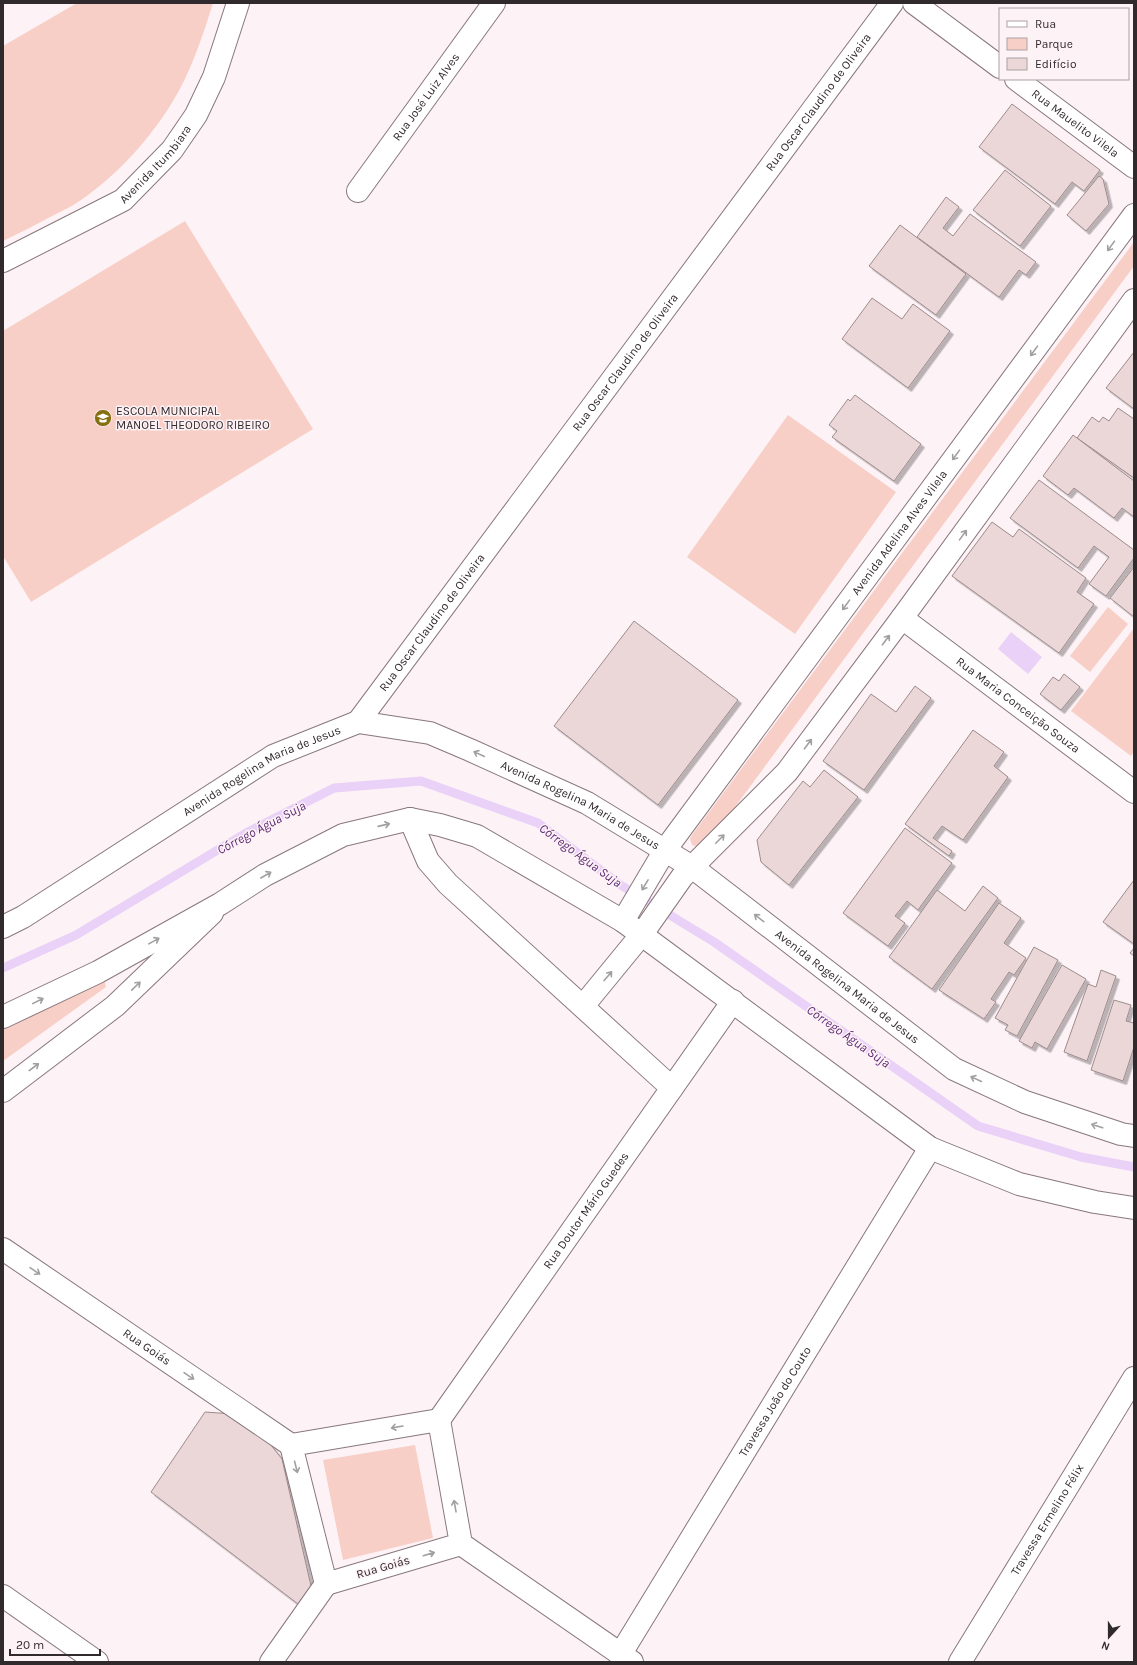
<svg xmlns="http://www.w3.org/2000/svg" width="1137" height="1665" viewBox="0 0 1137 1665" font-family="Karla,sans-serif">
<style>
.green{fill:#f8cfc6}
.water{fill:#e9d1f7}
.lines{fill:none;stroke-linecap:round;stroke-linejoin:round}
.stream{stroke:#e9d1f7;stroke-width:9}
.building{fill:#ebd7d8;stroke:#9d8b8c;filter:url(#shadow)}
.street-casing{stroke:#88787e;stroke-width:24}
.secondary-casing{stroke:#88787e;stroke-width:24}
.street{stroke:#fff;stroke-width:22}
.secondary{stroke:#fff;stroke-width:22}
.oneway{stroke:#a29fa0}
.labels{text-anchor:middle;stroke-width:3;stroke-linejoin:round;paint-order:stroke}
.street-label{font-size:12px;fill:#312a2c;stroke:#fdf2f6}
.poi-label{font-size:12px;fill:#312a2c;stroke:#fdf2f6;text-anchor:start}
.water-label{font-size:13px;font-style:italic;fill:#5c2b74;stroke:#fdf2f6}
</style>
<defs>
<filter id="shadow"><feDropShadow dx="3.5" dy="3.5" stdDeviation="0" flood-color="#0004"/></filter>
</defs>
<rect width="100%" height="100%" fill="#fdf2f6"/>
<g class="green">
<path d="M77 3H213C202 38 190 75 170 106 147 142 116 176 81 200 73 206 63 210 54 215 37 224 20 233 3 241V46Z"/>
<path d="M185 221 313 429 31 602 3 556V331Z"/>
<path d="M1134 242V266L704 849 692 845 690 839 692 835Z"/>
<path d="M788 415 896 492 795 634 687 557Z"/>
<path d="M1108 607 1128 624 1090 672 1070 656Z"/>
<path d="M1134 628V751L1131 756 1071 711Z"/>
<path d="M103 977 106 987 3 1061V1023Z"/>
<path d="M415 1445 433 1538 343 1560 323 1460Z"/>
</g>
<path class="water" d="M1011 632 1042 657 1028 674 998 649Z"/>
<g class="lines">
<path class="stream" d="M3 968 76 935 246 833 334 788 421 781 538 823 619 884 714 942 978 1126 1081 1157 1134 1167"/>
</g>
<g class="building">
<path d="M1012 104 1100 170 1084 191 1072 182 1055 204 979 147Z"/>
<path d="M1005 170 1051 206 1020 246 973 210Z"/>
<path d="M1099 176 1103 179 1109 204 1086 231 1067 215Z"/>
<path d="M946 197 959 207 943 228 953 236 970 214 1036 262 1026 275 1019 270 999 297 917 237Z"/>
<path d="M900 225 966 274 936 315 869 266Z"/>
<path d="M872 298 902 319 913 304 950 331 908 388 842 339Z"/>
<path d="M1134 352V409L1106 388Z"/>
<path d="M855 395 921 444 894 481 832 437 837 431 829 425 848 399 850 401Z"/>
<path d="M1118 408 1134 419V478L1077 438 1092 417 1099 422 1103 417 1109 421Z"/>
<path d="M1073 435 1134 481V517L1122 508 1114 518 1074 488 1068 495 1043 476Z"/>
<path d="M1039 480 1134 550V558L1106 596 1089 584 1109 557 1094 546 1078 568 1010 518Z"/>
<path d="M992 522 1013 537 1019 529 1086 578 1077 592 1094 604 1059 653 952 576Z"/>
<path d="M1134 567V617L1110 598Z"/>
<path d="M634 621 738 700 658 805 554 726Z"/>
<path d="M1064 674 1080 687 1061 710 1040 694 1053 677 1059 681Z"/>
<path d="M915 686 931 698 864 790 823 761 871 694 896 712Z"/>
<path d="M973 730 1004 752 994 766 1008 777 963 840 942 826 933 838 952 851 949 856 905 824Z"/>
<path d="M824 770 858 797 789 885 761 862 757 840 803 781 810 787Z"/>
<path d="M905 828 952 863 918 910 907 901 895 916 905 923 888 946 843 913Z"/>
<path d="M1134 880V944L1103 922Z"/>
<path d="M983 886 998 898 932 989 889 957 937 890 965 911Z"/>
<path d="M999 903 1021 918 1004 943 1026 958 1014 975 1009 972 991 999 996 1002 984 1019 939 990Z"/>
<path d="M1034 947 1058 960 1017 1036 1005 1030 1008 1025 995 1018Z"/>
<path d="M1134 948V956L1130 953Z"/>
<path d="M1062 965 1086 979 1047 1049 1035 1042 1032 1048 1019 1041Z"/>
<path d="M1101 970 1116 976 1087 1061 1064 1052 1088 984 1096 987Z"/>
<path d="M1114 1000 1131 1005 1126 1021 1134 1023V1047L1123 1081 1091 1070Z"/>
<path d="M205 1412 247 1415 282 1459 311 1586 298 1604 151 1492Z"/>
</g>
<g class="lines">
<defs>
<g id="street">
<path d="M914 3 1000 67"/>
<path id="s1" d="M1016 79 1134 167"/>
<path id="s2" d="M358 191 494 3"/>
<path id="s3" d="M3 261 123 200 172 150 196 115 214 77 238 3"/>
<path id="s4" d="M902 618 1134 792"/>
<path id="s5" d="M358 722 892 3"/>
<path d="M410 819 428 861 448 884 672 1088"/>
<path d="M583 1006 642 934"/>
<path d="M3 1091 115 1006 212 913"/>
<path id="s6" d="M3 1249 291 1445"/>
<path id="s7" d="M439 1420 733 1001"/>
<path d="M461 1544 326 1584 291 1445 439 1420 461 1544 632 1662"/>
<path d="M3 1596 97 1662"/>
<path id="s8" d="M620 1655 930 1148"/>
<path d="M271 1662 326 1584"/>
<path id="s9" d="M960 1662 1134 1378"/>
</g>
<g id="secondary">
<path id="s10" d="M623 921 665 850 1134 215"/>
<path id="s11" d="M3 927 23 917 273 756 358 722 430 733 470 750 587 803 692 867 954 1069 1025 1102 1121 1134 1134 1136"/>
<path d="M642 934 682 877 787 772 902 618 1134 300"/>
<path d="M3 1017 98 972 220 904 265 875 343 835 410 819 440 825 477 836 623 921 930 1148 1019 1184 1095 1202 1134 1208"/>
</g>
</defs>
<use href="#street" class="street-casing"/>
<use href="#secondary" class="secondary-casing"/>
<use href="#street" class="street"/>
<use href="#secondary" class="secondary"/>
</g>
<defs><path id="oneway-shaft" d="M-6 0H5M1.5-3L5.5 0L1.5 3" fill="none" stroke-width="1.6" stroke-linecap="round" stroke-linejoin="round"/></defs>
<g class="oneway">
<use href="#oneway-shaft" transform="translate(1111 246) rotate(126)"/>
<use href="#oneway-shaft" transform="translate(1034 351) rotate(126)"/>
<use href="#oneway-shaft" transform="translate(956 455) rotate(126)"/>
<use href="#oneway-shaft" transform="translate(963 535) rotate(-54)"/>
<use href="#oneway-shaft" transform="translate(846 605) rotate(126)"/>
<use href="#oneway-shaft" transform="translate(886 640) rotate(-53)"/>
<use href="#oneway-shaft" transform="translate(808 744) rotate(-53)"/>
<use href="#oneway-shaft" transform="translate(479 754) rotate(-155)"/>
<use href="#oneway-shaft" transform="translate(384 825) rotate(-13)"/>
<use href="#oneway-shaft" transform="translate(720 839) rotate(-45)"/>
<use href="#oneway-shaft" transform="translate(266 875) rotate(-30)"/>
<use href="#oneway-shaft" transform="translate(645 885) rotate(121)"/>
<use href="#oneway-shaft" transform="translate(759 918) rotate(-142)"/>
<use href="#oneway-shaft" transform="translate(154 941) rotate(-29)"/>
<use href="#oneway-shaft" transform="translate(608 976) rotate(-50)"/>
<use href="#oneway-shaft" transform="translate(136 986) rotate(-44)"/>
<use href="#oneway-shaft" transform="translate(38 1001) rotate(-26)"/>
<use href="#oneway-shaft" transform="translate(34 1067) rotate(-37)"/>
<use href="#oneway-shaft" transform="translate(976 1079) rotate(-155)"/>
<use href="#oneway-shaft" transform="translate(1097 1126) rotate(-162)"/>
<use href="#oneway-shaft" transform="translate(35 1271) rotate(34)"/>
<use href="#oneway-shaft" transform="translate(189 1376) rotate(34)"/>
<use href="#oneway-shaft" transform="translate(397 1427) rotate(170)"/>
<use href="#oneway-shaft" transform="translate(296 1467) rotate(76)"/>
<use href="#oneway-shaft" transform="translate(455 1506) rotate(-100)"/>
<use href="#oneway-shaft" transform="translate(429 1554) rotate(-16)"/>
</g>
<defs>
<symbol id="school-disc" viewBox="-11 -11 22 22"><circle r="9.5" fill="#877011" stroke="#fdf2f6"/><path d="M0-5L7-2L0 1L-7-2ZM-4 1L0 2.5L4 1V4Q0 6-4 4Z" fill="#fff"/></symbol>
</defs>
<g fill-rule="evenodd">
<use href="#school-disc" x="93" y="408" width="20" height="20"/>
</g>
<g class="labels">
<g class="street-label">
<text dy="4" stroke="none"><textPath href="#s2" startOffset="116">Rua José Luiz Alves</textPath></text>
<text dy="4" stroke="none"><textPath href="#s5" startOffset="772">Rua Oscar Claudino de Oliveira</textPath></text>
<text dy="4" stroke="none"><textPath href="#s1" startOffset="74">Rua Mauelito Vilela</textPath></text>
<text dy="4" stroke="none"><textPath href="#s3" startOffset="183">Avenida Itumbiara</textPath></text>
<text dy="4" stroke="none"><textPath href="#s5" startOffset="448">Rua Oscar Claudino de Oliveira</textPath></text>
<text dy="4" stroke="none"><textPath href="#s10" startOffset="477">Avenida Adelina Alves Vilela</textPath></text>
<text dy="4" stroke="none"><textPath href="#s5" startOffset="124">Rua Oscar Claudino de Oliveira</textPath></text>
<text dy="4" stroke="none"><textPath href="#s4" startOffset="145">Rua Maria Conceição Souza</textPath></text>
<text dy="4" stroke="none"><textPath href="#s11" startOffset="303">Avenida Rogelina Maria de Jesus</textPath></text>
<text dy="4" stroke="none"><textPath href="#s11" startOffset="651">Avenida Rogelina Maria de Jesus</textPath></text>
<text dy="4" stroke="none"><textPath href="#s11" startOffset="975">Avenida Rogelina Maria de Jesus</textPath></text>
<text dy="4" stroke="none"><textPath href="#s7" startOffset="256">Rua Doutor Mário Guedes</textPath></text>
<text dy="4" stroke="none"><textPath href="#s6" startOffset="174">Rua Goiás</textPath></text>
<text dy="4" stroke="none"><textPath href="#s8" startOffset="297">Travessa João do Couto</textPath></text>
<text dy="4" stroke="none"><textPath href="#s9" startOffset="167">Travessa Ermelino Félix</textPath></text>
<text transform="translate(383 1567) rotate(-16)" y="4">Rua Goiás</text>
</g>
<g class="poi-label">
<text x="116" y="415">ESCOLA MUNICIPAL<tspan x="116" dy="14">MANOEL THEODORO RIBEIRO</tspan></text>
</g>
<g class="water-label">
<text transform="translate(261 827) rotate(-28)" y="5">Córrego Água Suja</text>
<text transform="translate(581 855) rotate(36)" y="5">Córrego Água Suja</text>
<text transform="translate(849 1036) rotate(35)" y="5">Córrego Água Suja</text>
</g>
</g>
<rect width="1137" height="1665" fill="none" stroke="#312a2c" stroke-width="8"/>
<rect x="999" y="8" width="130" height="72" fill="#fdf2f6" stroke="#aba2a5"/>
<rect x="1007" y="21" width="20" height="6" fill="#ffffff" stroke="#aba2a5"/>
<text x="1035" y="28" font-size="12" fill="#312a2c">Rua</text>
<rect x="1007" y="38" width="20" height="12" fill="#f8cfc6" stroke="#aba2a5"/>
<text x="1035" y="48" font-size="12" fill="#312a2c">Parque</text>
<rect x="1007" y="58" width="20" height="12" fill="#ebd7d8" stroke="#aba2a5"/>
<text x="1035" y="68" font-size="12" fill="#312a2c">Edifício</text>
<g transform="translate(1109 1637) rotate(201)" stroke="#fdf2f6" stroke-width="3" paint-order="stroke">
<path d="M0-3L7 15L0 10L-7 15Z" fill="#312a2c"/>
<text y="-6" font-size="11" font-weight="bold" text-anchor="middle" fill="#312a2c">N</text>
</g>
<path d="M10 1649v6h90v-6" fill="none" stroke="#312a2c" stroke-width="2"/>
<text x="16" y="1649" font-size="12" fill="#312a2c" stroke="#fdf2f6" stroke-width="3" paint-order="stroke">20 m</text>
</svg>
